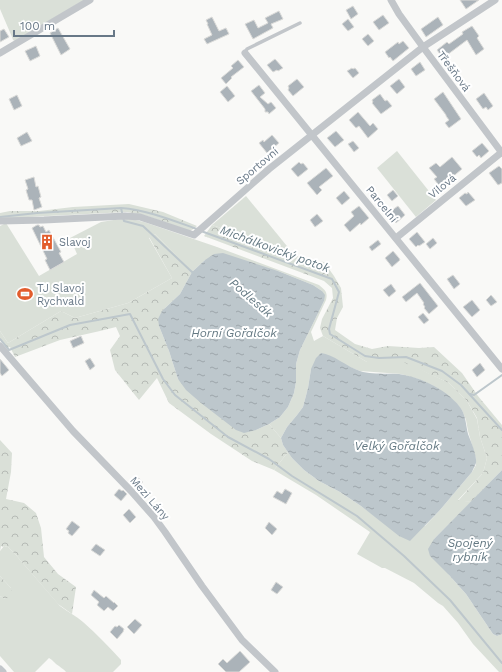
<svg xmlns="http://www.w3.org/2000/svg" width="502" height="672" viewBox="0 0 502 672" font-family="'Work Sans',sans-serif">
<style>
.grass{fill:#dae0d8}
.forest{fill:url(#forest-crowns)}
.water{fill:url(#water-ripples)}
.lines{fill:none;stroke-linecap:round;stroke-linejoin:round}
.stream{stroke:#bdc7cc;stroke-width:2}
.building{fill:#abb3b9;stroke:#dbdbd9}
.service{stroke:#c2c6ca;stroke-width:3.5}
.minor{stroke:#c2c6ca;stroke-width:7}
.labels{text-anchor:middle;stroke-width:4;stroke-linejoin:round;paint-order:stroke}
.street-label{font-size:11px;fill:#687887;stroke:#fff}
.poi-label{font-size:11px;fill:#687887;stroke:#fff;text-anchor:start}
.water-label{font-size:12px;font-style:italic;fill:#647983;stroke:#fff}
</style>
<defs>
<pattern id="forest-crowns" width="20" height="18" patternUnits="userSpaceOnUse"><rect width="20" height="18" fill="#dae0d8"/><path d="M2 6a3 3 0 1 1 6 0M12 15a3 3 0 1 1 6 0" fill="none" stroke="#b5bab5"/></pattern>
<pattern id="water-ripples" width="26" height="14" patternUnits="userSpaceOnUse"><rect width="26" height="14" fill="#bdc7cc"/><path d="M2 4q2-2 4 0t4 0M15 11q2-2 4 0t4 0" fill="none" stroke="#9da6ab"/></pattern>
</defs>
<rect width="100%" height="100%" fill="#f9f9f7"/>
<g class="grass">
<path d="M0 0H84L15 41 13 40 12 37 0 9Z"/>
<path d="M397 151 436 200 416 217 377 168Z"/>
<path d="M246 196 291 251 212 225Z"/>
<path d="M127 218 144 222 217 247 319 285C325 290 328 292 326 300L311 332 314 341 323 336 367 362 403 361 449 383 467 401 477 419 480 437 487 458 483 473 458 500 471 502 434 539 449 575 466 594 493 634 497 636 502 634V672H499L473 644 458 623 443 606 438 603 414 583 385 568H382L357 554 370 532 316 495 274 470 288 452 292 458 304 470 319 481 340 492 361 506 380 520 425 526 440 510 472 472 476 465V459L468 431 466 420 462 410 454 401 444 393 432 385 418 379 401 374 360 371 347 366 311 369 308 388 303 407 297 415 287 427 281 438 269 424 280 417 288 407 294 393 296 382V364L300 350 324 301 322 291 313 285 278 271 205 260 192 272 155 234 149 238 172 278 128 303 75 318 61 311 8 343 0 331V226L6 223 39 276 77 254 70 238 101 222Z"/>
<path d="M4 546 8 547 15 554 60 606C68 612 76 616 83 622 97 634 109 647 121 660V664L113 672H66C64 669 62 669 59 666 55 664 53 660 49 658L35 672H14L0 656V596L5 599 11 588 0 576V551Z"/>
</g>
<g class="forest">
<path d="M129 204 163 212 197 226 190 231 147 216 127 212 28 217 0 220V213L10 211H39L73 207Z"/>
<path d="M212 225 288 250 302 258 324 262 334 276 341 288 343 307 337 318 335 330 355 344 372 349 388 346 419 348 434 347 462 373 478 396 502 425V470L471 502 458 501 483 473 487 458 480 437 477 418 467 401 449 383 403 362H367L323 336 320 328 322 319 333 298 332 288 324 281 204 236Z"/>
<path d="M155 234 192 272 180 294 162 311 159 326 169 351 178 379 256 430 269 424 281 438 283 445 288 452 274 470 252 461 211 434 169 403 157 378 139 400 115 370 110 350 120 336 116 327 100 331 60 340 15 357 10 347 7 348 0 338V331L8 343 61 311 75 318 128 303 172 278 149 237Z"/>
<path d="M0 440 12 453 11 472 6 499 24 503 36 513 41 528 44 557 58 574 76 587 72 614 58 604 15 554 8 547 4 546 3 547 1 546 0 551Z"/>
<path d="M0 576 11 588 12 593 10 597 5 599 0 596Z"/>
</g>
<g class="water">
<path d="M223 253 278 271 313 285 322 291 325 295 324 301 300 350 296 364V382L294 393 288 407 280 417 269 424 256 430 244 433 236 430 201 403 186 390 178 379 169 351 159 326 158 319 162 311 180 294 192 272 205 260 214 254Z"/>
<path d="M321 353C333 354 347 367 360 371 372 375 387 373 399 374 421 377 450 391 462 410 466 418 466 426 468 434 471 442 477 455 476 463 475 466 473 469 472 472L440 510 410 541 399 536 361 506 340 492 319 481 304 470 292 458 283 445 281 438 287 427 297 415 303 407 308 388 311 369 316 358Z"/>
<path d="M502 470V634L497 636 493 634 466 594 449 575 430 556 428 549 434 539Z"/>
</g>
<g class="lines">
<g class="stream">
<path d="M121 208 124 221 143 226 192 272 194 273"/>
<path d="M0 217 37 213 121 208C147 210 172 220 197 229"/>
<path d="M201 231 332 279 339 292 329 329 330 334 365 356 379 358 406 357 442 371 461 385 502 430"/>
<path d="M0 339 9 350 70 325 130 314 163 379 175 395 228 437 269 459 292 476 357 516 404 556 450 600 502 663"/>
<path d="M470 394 474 395 502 375"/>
</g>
</g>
<g class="building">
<path d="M460 0H479L466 9Z"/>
<path d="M353 6 358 14 351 19 346 10Z"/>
<path d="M279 11 283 19 271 24 273 28 253 39 245 24 254 20 258 28 268 23 265 18Z"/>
<path d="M383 15 389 23 379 30 373 22Z"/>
<path d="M212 17 219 31 226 28 229 34 207 44 204 39 212 35 207 24H208L206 20Z"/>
<path d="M438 17 443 25 426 37 421 29Z"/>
<path d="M348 19 354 27 348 31 342 24Z"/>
<path d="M472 26 479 36 477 38 484 49 476 55 467 40 443 58 437 50 447 42 449 44 463 34 462 32Z"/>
<path d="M58 28 70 49 61 55 50 33Z"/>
<path d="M4 29 9 37 0 42V31Z"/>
<path d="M368 34 374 41 368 46 362 39Z"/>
<path d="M403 41 409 48 393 61 390 57 389 58 385 52 398 42 399 44Z"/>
<path d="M36 46 40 56 30 61 25 51Z"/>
<path d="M275 59 283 68 278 71 277 70 273 72 267 65Z"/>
<path d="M238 60 244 67 231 77 232 78 226 84 221 78 233 68 231 66Z"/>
<path d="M420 62 425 70 416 76 411 69Z"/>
<path d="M352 68 353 69 355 68 359 73 353 78 347 71Z"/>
<path d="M297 79 304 87 293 96 288 90 289 88 288 86Z"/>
<path d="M399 79 405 87 397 94 390 86Z"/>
<path d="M259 85 265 93 260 97 268 104 271 102 276 108 269 114 268 112H265V109L251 91Z"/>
<path d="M227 86 235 96 228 102 220 92Z"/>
<path d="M443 92 461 119 449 128 445 123 449 120 446 116V115L434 99Z"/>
<path d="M484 93 493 106 488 110 486 107 483 109 476 99Z"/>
<path d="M380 94 385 101 387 100 392 106 381 114 372 103 373 102 372 100Z"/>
<path d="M17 95 22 106 14 110 9 99Z"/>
<path d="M358 112 370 126 373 123 378 129 368 138 359 126 356 128 349 120Z"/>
<path d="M336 131 344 140 335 147 327 138Z"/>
<path d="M27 132 32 141 21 146 17 138Z"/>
<path d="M272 135 279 143 267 153 259 143 263 140 264 142Z"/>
<path d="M353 141 359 148 354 152 348 144Z"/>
<path d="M482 143 489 151 481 158 479 155 477 157 472 151Z"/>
<path d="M452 157 462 169 450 179 447 182 448 184 442 189 434 179 437 177 429 168 436 163 440 167Z"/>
<path d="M299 162 301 164 303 163 308 169 298 177 291 169Z"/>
<path d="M499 166 502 169V183L498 185 489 173Z"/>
<path d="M326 168 333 176 319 187 322 190 317 195 307 183Z"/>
<path d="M34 177 36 187 38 186 41 197 39 198 42 207 34 210 32 200H29L26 190 28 189 25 180Z"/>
<path d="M393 190 398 196 392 201 387 195Z"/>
<path d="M344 191 350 198 342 205 336 198Z"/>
<path d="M468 192 475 200 466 206 459 198 465 193 467 194Z"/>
<path d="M359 206 369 218 361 225 360 223 350 232 344 225 354 216 351 212Z"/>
<path d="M398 206 405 215 396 223 388 213Z"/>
<path d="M317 214 323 221 315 227 310 220Z"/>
<path d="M37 225H39L40 227 43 226 46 232 49 230 61 252 59 253 64 262 50 270 45 260 47 259 32 228Z"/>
<path d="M417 232 425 242 419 246 418 245 416 247 409 239Z"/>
<path d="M433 238 437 243 430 249 426 244Z"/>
<path d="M378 240 381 244 372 251 369 247Z"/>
<path d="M393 251 399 258 400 260 392 267 385 258Z"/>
<path d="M453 275 460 284 454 289 447 279Z"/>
<path d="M420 283 438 306 429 314 424 308 425 307 423 304 424 303 417 293 406 302 402 297Z"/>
<path d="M391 284 396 291 389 297 383 290Z"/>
<path d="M491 295 497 302 491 306 486 300Z"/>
<path d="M472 300 480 310 472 317 463 307Z"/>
<path d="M423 313 429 320 424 324 418 317Z"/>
<path d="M81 336 84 343 73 348 70 341Z"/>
<path d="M90 358 95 366 90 370 85 361Z"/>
<path d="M0 359 9 370 2 376 0 373Z"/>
<path d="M480 363 485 370 477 377 472 370Z"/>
<path d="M135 475 143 482 139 486 131 479Z"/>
<path d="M119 489 122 491 123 490 127 494 121 501 114 495Z"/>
<path d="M285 489 292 493 286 504 273 497 277 491 282 494Z"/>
<path d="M129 509 136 517 130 523 123 515Z"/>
<path d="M72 521 80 527 72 536 68 533 69 531 66 529Z"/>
<path d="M269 522 277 529 272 535 265 528Z"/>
<path d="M96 544 105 550 100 556 91 550Z"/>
<path d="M276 582 283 587 277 594 271 590Z"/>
<path d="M94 590 104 598 106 596 114 603V602L118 606 113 611 108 607 104 611 97 605 99 602 91 595Z"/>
<path d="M135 619 142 625 134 634 127 627Z"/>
<path d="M119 625 124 629 123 632 117 639 110 632 115 626 117 627Z"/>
<path d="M240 651 250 662 239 672H226L218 664 223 659 227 663Z"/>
</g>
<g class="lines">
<path class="service" d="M245 53 247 49 300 23"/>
<g class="minor">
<path d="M391 0 399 14 423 47 502 153"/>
<path d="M0 53 90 0"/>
<path d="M245 53 502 369"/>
<path d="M0 221 44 220 125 216 140 217 194 235 269 169 423 47 495 0"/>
<path d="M396 238 502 152"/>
<path d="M0 346 73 431 131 491 154 517 165 532 202 586 242 640 275 672"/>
<path d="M0 669 3 672"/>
</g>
</g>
<defs>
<symbol id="building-bare" viewBox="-9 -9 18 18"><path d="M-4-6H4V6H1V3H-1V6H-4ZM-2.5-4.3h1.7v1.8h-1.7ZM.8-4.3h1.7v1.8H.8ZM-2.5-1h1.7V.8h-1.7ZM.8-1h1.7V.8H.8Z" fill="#e25d2d" stroke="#fff" stroke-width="2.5" paint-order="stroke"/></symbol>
<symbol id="stadium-bare" viewBox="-9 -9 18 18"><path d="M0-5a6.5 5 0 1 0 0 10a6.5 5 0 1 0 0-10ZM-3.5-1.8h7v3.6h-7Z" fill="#e25d2d" stroke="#fff" stroke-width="2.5" paint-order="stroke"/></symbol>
</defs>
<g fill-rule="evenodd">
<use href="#building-bare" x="36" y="231" width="22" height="22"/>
<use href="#stadium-bare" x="14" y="283" width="22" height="22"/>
</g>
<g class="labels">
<g class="street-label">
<text transform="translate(454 71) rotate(53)" y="4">Třešňová</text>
<text transform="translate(257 166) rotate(-40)" y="4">Sportovní</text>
<text transform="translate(442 186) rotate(-39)" y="4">Vilová</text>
<text transform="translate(382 204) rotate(51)" y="4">Parcelní</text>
<text transform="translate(150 498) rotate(49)" y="4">Mezi Lány</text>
</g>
<g class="poi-label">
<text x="59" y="246">Slavoj</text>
<text x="37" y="292">TJ Slavoj<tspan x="37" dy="13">Rychvald</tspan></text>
</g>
<g class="water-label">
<text transform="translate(275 249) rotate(20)" y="4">Michálkovický potok</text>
<text transform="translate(251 298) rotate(41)" y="4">Podlesák</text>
<text x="234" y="337">Horní Gořalčok</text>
<text x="397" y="450">Velký Gořalčok</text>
<text x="470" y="547">Spojený<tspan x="470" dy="14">rybník</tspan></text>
</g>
</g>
<path d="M14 30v6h100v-6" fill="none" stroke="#687887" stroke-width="2"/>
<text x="20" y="30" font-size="12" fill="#687887" stroke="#ffffff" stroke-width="3" paint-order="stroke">100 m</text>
</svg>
